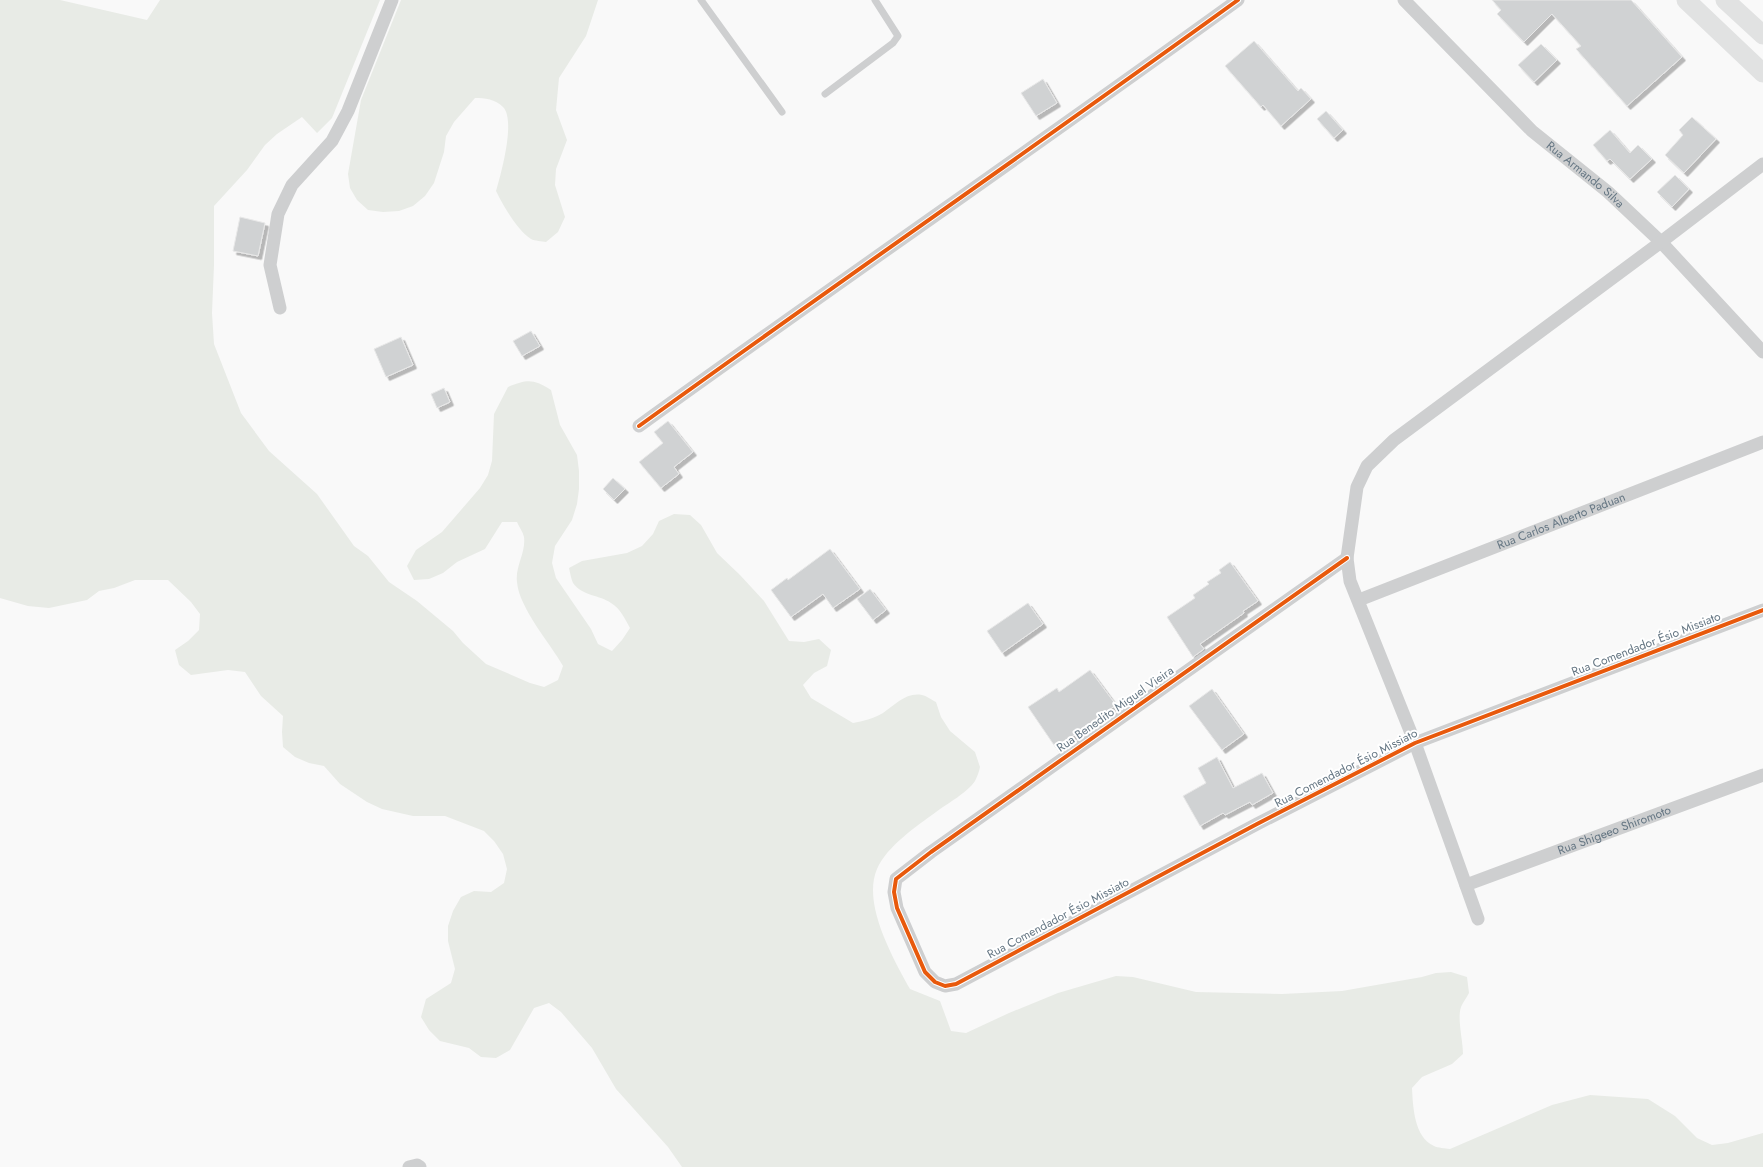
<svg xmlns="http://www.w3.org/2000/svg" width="1763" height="1167" viewBox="0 0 1763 1167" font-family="Jost,sans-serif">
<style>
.green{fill:#e8ebe6}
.building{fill:#d0d2d3;stroke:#e8e8e8;filter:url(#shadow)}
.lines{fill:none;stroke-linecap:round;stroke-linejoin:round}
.lane{stroke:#cecfd0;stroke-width:7}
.street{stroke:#cecfd0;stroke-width:13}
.secondary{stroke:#e1e2e2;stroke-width:19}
.cycleway-casing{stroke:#fff;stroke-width:6}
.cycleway{stroke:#e8590c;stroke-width:4}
.labels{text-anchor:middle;stroke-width:4;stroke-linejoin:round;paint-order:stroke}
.street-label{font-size:12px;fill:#657683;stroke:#fff}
</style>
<defs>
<filter id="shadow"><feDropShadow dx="3.5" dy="3.5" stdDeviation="0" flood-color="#0004"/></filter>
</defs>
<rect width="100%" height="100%" fill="#f9f9f9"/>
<g class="green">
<path d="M0 0H60L147 20 160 0H380L332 118 317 133 302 117 277 134 265 145 247 170 214 206V265L212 313 214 344 241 413 269 451 317 494 354 546 368 556 389 582 417 601 453 631 463 643 486 664 530 683 544 687 558 680 563 666C550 643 519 608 517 582 515 566 526 553 524 537 523 532 519 527 517 522H502L485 549 457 562 443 573 429 579 414 580 407 566 416 550 442 532 480 488 488 475 492 461 494 414 508 387C528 379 533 379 551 390L560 425 577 455 579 471V489L577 504 572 520 555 546 552 563 556 578 591 629 598 644 612 651 622 640 630 628C625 619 620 608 611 603 600 595 582 596 573 583 571 579 570 572 569 568L582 561 627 553 642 546 653 534 659 521 674 514 690 515 701 525 717 553 740 575 764 601 789 641 804 642 819 639 831 650 827 666 814 673 803 685 811 698 853 723C863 721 873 719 883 713 895 705 906 692 922 695 927 696 932 700 936 702L941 717 950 731 975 752 980 767C979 772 977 777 975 781 968 792 947 804 936 812 917 826 887 846 877 869 862 904 893 958 910 989L940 1001 951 1031 966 1033 1009 1013 1058 993 1116 976 1133 977 1196 992 1282 994 1342 991 1422 977 1436 973 1451 972 1467 977 1469 993C1467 997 1463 1002 1461 1007 1457 1019 1463 1040 1463 1054L1452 1064 1422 1077 1412 1088C1413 1107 1414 1137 1434 1146 1438 1148 1445 1148 1450 1149L1552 1105 1590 1095 1648 1099 1675 1116 1697 1138 1712 1145 1728 1143 1763 1133V1167H682L668 1147 616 1089 592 1048 561 1012 549 1003 534 1008 510 1050 496 1058 481 1057 469 1048 440 1041 429 1030 421 1017 426 999 451 983 455 969 448 941V926L453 911 461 897 474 891 491 892 504 883 507 869 503 854 494 841 484 831 445 816H413L382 809 367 802 340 784 324 766 309 763 295 757 283 747 282 732 283 716 261 696 245 672 228 670 191 675 179 665 175 650 188 641 199 630 200 614 191 602 168 580H135L114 588 99 591 87 600 49 608 28 606 0 598Z"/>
<path d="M401 0H598L586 36 559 78 556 110 567 140 556 169 555 185 565 217 558 232 546 242C542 241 535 241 531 239 517 230 503 205 496 191 501 174 516 120 503 107 495 99 485 98 475 98L454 122 446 136 444 152 434 183 425 196 413 206 399 211 383 212 368 210 357 200 350 188 348 174 361 100Z"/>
</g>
<g class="building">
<path d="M1492 0H1631L1682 57 1627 106 1576 49 1581 46 1552 14 1524 42 1497 14 1501 10Z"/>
<path d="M1254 41 1298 91 1301 88 1311 99 1281 126 1263 105 1261 107 1225 66Z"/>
<path d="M1541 44 1557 60 1534 82 1518 65Z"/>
<path d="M1043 79 1057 103 1036 116 1021 93Z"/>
<path d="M1326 111 1343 130 1334 138 1317 119Z"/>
<path d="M1692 117 1716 139 1684 173 1665 155 1683 135 1679 130Z"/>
<path d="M1610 130 1630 153 1638 145 1652 159 1630 179 1610 159 1607 161 1593 145Z"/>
<path d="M1675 175 1689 189 1672 207 1657 192Z"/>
<path d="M240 217 265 223 258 256 233 251Z"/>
<path d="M531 331 540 346 522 356 513 341Z"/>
<path d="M401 337 413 365 386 377 374 349Z"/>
<path d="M444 388 450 402 437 408 431 394Z"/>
<path d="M668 421 693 452 674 467 679 474 661 488 639 462 663 443 654 432Z"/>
<path d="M613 478 625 489 614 500 603 489Z"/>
<path d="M830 549 860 589 833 608 823 594 791 617 771 590 787 578 788 580Z"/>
<path d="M1230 562 1258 601 1243 611 1244 613 1200 644 1204 649 1193 657 1167 617 1195 598 1193 595 1209 584 1207 582 1221 573 1219 570Z"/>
<path d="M870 589 886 610 873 620 857 599Z"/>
<path d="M1028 603 1043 624 1002 653 987 631Z"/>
<path d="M1090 670 1116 705 1056 748 1028 707 1057 688 1059 692Z"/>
<path d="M1212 689 1244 734 1222 750 1189 706Z"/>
<path d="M1217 757 1233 788 1262 773 1273 793 1252 805 1250 802 1225 815 1223 813 1200 826 1183 796 1206 783 1198 768Z"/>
</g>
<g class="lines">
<g class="lane">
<path d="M701 0 782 112"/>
<path d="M825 94 893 43 898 36 875 0"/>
</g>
<g class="street">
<path id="s1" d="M1404 0 1532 131 1608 192 1661 242 1763 352"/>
<path d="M280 308 270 265 278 214 292 185 332 141 348 111 392 0"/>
<path d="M639 426C837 283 1039 144 1238 0"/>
<path d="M1347 558 931 852 896 879 894 892 897 908 925 972 935 982 945 986 956 984 1257 824 1415 743 1763 610"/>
<path id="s2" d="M1359 600 1763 442"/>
<path id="s3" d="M1466 885 1763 775"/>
<path d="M1478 919 1415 743 1350 581 1347 558 1357 487 1367 466 1394 440 1661 242 1763 164"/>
<path d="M409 1167 417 1165 420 1167"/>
</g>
<g class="secondary">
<path d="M1686 0 1763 73"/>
<path d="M1725 0 1763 35"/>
</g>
<defs>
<g id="cycleway">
<path d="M639 426C837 283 1039 144 1238 0"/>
<path d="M1347 558 931 852 896 879 894 892 897 908 925 972 935 982 945 986 956 984 1257 824 1415 743 1763 610"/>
</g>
</defs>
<use href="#cycleway" class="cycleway-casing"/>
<use href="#cycleway" class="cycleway"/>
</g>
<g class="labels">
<g class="street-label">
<text dy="4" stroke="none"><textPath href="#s1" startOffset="252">Rua Armando Silva</textPath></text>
<text dy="4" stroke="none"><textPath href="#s2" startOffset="217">Rua Carlos Alberto Paduan</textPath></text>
<text transform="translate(1646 644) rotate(-21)" y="4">Rua Comendador Ésio Missiato</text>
<text transform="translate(1115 709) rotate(-35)" y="4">Rua Benedito Miguel Vieira</text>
<text transform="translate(1346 768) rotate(-27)" y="4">Rua Comendador Ésio Missiato</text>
<text dy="4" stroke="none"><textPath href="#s3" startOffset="158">Rua Shigeeo Shiromoto</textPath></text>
<text transform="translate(1058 918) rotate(-28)" y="4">Rua Comendador Ésio Missiato</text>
</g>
</g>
</svg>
